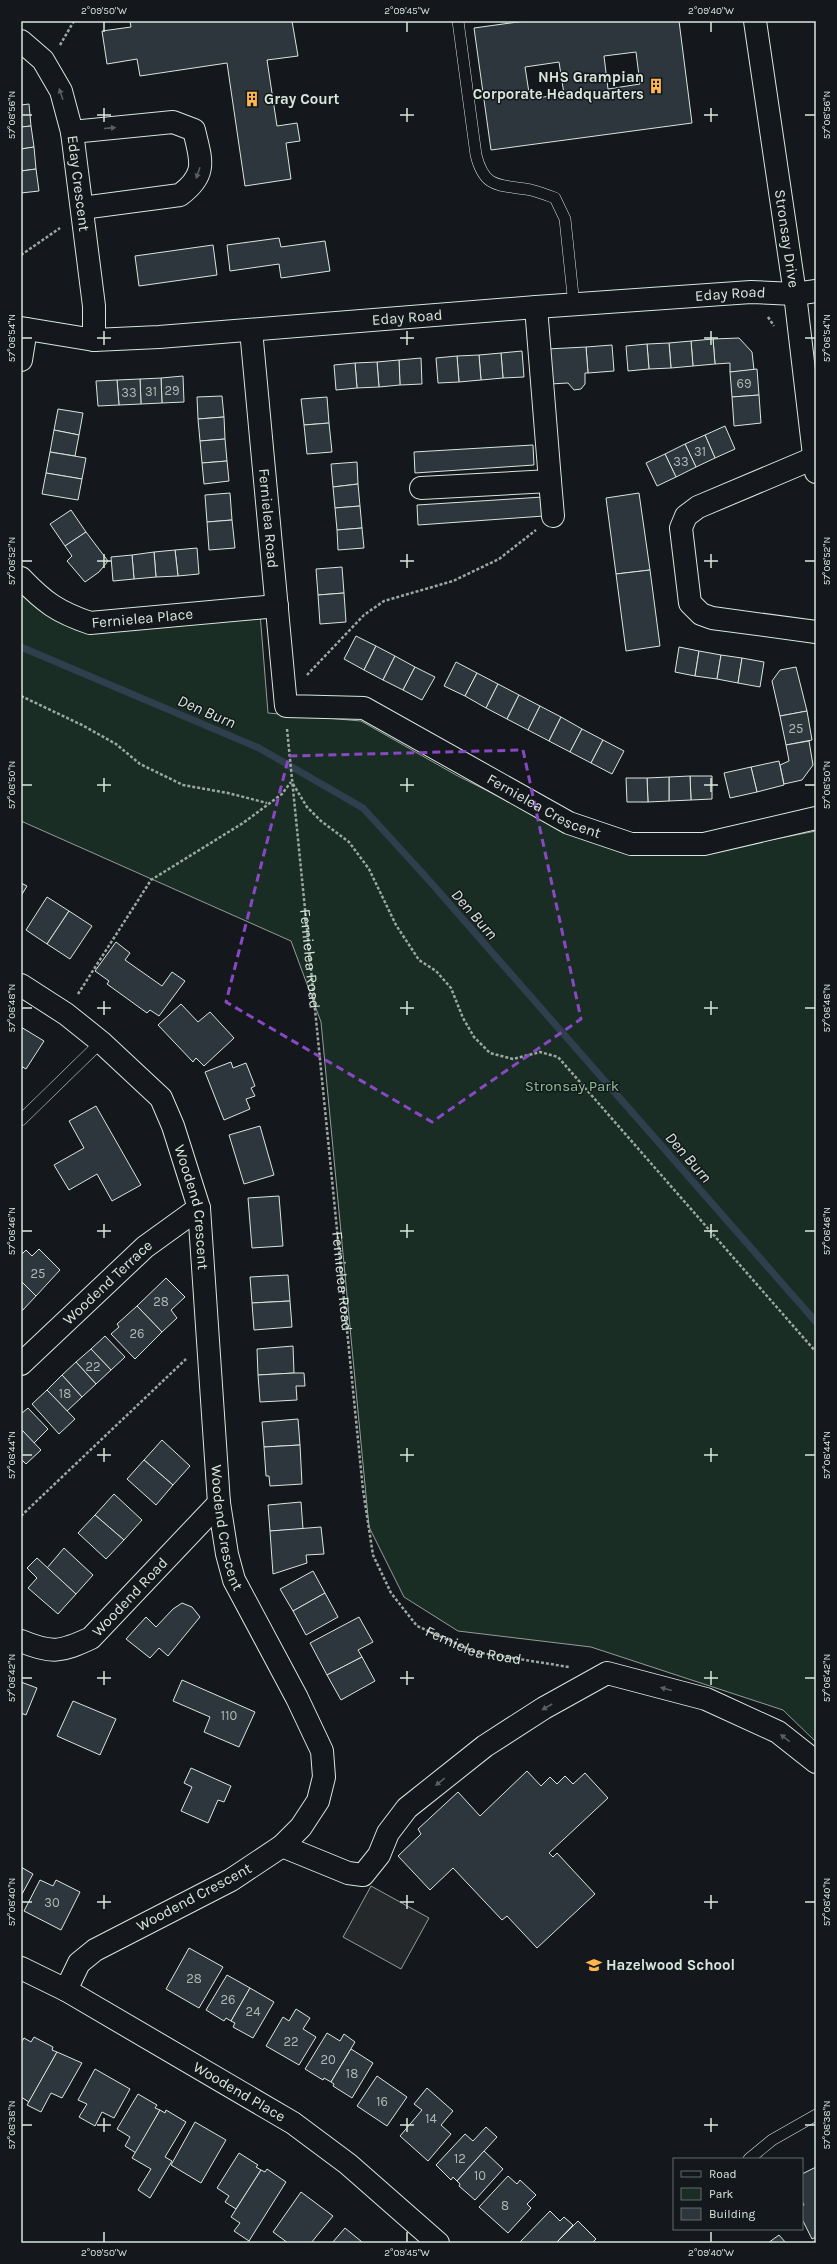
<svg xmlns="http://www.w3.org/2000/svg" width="837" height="2264" viewBox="0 0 837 2264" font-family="Karla,sans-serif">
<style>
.green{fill:#1a2d24;stroke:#939e99}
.parking{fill:#24282b;stroke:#939e99}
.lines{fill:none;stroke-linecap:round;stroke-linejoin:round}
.stream{stroke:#2f3f4d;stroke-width:7}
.building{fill:#2c363c;stroke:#d8e6dc;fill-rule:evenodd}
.service-casing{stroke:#d8e6dc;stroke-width:12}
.minor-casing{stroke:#d8e6dc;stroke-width:24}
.path{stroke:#9da8a2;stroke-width:2.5;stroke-dasharray:3 2;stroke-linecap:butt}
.service{stroke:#14181c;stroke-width:11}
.minor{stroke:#14181c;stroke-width:22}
.oneway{fill:#59605f}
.marked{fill:none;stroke:#8948c3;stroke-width:3;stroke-dasharray:8 5;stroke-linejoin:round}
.ticks{fill:none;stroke:#d8e6dc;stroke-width:1.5}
.labels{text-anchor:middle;stroke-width:3;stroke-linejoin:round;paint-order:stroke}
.number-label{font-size:13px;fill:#adbab4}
.poi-label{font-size:15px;font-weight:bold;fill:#d8e6dc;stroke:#14181c;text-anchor:start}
.street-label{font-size:15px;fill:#d8e6dc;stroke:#14181c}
.park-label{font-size:15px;fill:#8ac095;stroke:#14181c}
.water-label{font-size:16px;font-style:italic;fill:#d8e6dc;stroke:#14181c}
.neatline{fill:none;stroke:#d8e6dc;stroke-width:1.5}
.ticks-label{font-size:10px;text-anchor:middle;fill:#d8e6dc}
</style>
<rect width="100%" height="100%" fill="#14181c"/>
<path class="green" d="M21 594 46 614 260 613 268 713 361 721 456 775 585 840 745 845 816 831V1742L783 1710 591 1647 458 1631 404 1597 369 1527 321 1022 291 941 21 821Z"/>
<path class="parking" d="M371 1886 429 1918 401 1969 343 1937Z"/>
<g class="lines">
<path class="stream" d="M21 647 259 748 363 808 426 877 816 1322"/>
</g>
<g class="building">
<path d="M130 21H292L298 56 267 60 277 126 297 123 300 141 286 143 291 179 245 186 227 63 140 76 137 59 107 64 102 31 131 27Z"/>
<path d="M525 21H679L692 123 491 150 474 28ZM636 52 640 84 608 89 604 56ZM559 62 564 94 530 99 525 67Z"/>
<path d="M29 104 31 126 21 127V105Z"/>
<path d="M31 126 34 147 21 149V127Z"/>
<path d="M34 147 36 169 21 171V149Z"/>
<path d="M36 169 39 191 21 193V171Z"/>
<path d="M279 238 281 247 325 241 330 271 281 278 279 264 230 271 227 245Z"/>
<path d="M213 245 217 275 139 286 135 256Z"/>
<path d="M739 338 752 352 754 370 730 372V363L715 364 713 339Z"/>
<path d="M713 339 715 364 693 366 691 341Z"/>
<path d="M691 341 693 366 671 368 669 343Z"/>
<path d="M669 343 671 368 649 369 647 344Z"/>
<path d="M647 344 649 369 628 371 626 346Z"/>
<path d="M612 345 614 371 588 373 586 347Z"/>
<path d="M586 347 588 373H585V384L581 389 574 390 568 383 550 384 547 349Z"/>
<path d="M522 351 524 377 503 378 501 353Z"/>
<path d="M501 353 503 378 481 380 479 355Z"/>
<path d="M479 355 481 380 459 382 457 356Z"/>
<path d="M457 356 459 382 438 383 436 358Z"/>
<path d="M421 358 422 384 400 385 399 360Z"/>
<path d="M399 360 400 385 379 387 377 362Z"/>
<path d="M377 362 379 387 357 388 355 363Z"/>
<path d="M355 363 357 388 336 390 334 365Z"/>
<path d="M757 369 759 395 732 397 730 372Z"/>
<path d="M183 376 184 402 162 403 161 378Z"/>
<path d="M161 378 162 403 141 404 140 379Z"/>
<path d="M140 379 141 404 119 405 117 380Z"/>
<path d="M117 380 119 405 98 406 96 381Z"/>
<path d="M759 395 761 423 734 426 732 397Z"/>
<path d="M222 396 224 417 198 419 197 397Z"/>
<path d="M327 397 329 423 304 425 301 399Z"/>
<path d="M58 409 83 413 79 435 54 430Z"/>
<path d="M224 417 225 439 200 441 198 419Z"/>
<path d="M329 423 332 452 307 454 304 425Z"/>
<path d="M725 426 735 449 715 458 705 435Z"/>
<path d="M54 430 79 435 75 456 50 452Z"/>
<path d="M705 435 715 458 696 467 685 444Z"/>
<path d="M225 439 227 461 202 463 200 441Z"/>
<path d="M685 444 696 467 676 477 665 454Z"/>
<path d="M533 445 534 465 415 473 414 452Z"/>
<path d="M50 452 86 458 82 479 46 473Z"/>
<path d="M665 454 676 477 657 486 646 463Z"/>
<path d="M227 461 229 481 204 484 202 463Z"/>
<path d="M357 462 358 484 333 487 331 464Z"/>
<path d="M46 473 82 479 78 500 42 494Z"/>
<path d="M358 484 360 506 335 508 333 487Z"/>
<path d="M230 493 232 520 207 522 205 495Z"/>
<path d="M639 493 650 570 616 574 606 498Z"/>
<path d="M543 497 544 516 418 525 417 505Z"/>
<path d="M360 506 362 528 337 530 335 508Z"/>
<path d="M71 510 86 532 65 546 50 524Z"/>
<path d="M232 520 235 548 209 550 207 522Z"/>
<path d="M362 528 364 548 338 550 337 530Z"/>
<path d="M86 532 108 561 99 572 85 582 67 561 72 556 65 546Z"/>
<path d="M197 548 199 574 178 576 175 550Z"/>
<path d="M175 550 178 576 156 577 154 552Z"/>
<path d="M154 552 156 577 134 579 132 555Z"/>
<path d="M132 555 134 579 113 581 111 557Z"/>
<path d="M342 567 344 593 318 595 316 569Z"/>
<path d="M650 570 660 646 626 651 616 574Z"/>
<path d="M344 593 346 622 320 624 318 595Z"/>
<path d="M356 636 376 646 364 670 344 659Z"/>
<path d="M376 646 395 656 383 680 364 670Z"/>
<path d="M679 647 699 651 695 676 675 672Z"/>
<path d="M699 651 721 655 717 679 695 676Z"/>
<path d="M721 655 742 658 738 683 717 679Z"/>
<path d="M395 656 415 667 403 690 383 680Z"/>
<path d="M742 658 764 662 760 687 738 683Z"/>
<path d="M456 662 477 673 465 696 444 686Z"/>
<path d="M415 667 435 677 422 700 403 690Z"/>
<path d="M796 667 807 711 780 716 772 681 780 670Z"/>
<path d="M477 673 498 684 486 708 465 696Z"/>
<path d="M498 684 519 695 507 719 486 708Z"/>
<path d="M519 695 540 706 528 730 507 719Z"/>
<path d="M540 706 561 717 549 741 528 730Z"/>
<path d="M807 711 812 740 786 745 780 716Z"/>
<path d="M561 717 582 729 570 752 549 741Z"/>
<path d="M582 729 603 740 591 763 570 752Z"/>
<path d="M603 740 624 751 612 774 591 763Z"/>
<path d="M809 741 813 765 802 780 784 784 780 765 789 761 786 745Z"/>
<path d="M779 761 784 785 757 792 751 767Z"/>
<path d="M751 767 757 792 730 798 724 773Z"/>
<path d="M690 776H712V799L691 800Z"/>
<path d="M690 776 691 800 669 801V777Z"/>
<path d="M669 777V801L648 802 647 778Z"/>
<path d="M626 778H647L648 802H627Z"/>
<path d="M21 883 27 886 21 896Z"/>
<path d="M47 897 69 911 47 944 26 930Z"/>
<path d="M69 911 92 926 70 959 47 944Z"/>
<path d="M116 942 130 953 125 960 162 986 172 972 185 981 159 1016 150 1010 147 1013 107 984 109 981 95 971Z"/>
<path d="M181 1004 198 1022 210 1012 234 1038 204 1066 196 1058 193 1062 158 1025Z"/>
<path d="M21 1027 44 1041 26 1069 21 1066Z"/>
<path d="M231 1062 233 1068 246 1063 255 1086 251 1088 255 1096 246 1099 250 1109 224 1120 205 1072Z"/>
<path d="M96 1106 141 1185 112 1201 97 1174 69 1190 54 1165 84 1148 69 1121Z"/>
<path d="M260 1126 274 1175 244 1184 229 1135Z"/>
<path d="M279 1196 283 1246 252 1248 248 1198Z"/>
<path d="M39 1249 60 1270 36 1296 21 1281V1255L26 1250 32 1256Z"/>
<path d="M288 1275 290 1301 252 1303 250 1277Z"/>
<path d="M166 1278 185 1297 171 1310 177 1318 162 1332 137 1306Z"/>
<path d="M21 1281 36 1296 21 1312Z"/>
<path d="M290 1301 292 1327 254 1330 252 1303Z"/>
<path d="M137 1306 162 1332 135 1359 111 1334 119 1327 117 1324Z"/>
<path d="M105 1336 125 1357 111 1370 91 1349Z"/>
<path d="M293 1346 294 1373 258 1375 257 1349Z"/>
<path d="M91 1349 111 1370 96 1384 76 1362Z"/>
<path d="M76 1362 96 1384 82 1397 62 1375Z"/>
<path d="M294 1373H304L305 1386H296L297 1400 260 1402 258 1375Z"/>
<path d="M62 1375 82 1397 67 1411 47 1390Z"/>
<path d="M47 1390 75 1419 59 1434 32 1404Z"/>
<path d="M28 1408 48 1429 34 1443 21 1429V1414Z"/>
<path d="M298 1419 300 1445 264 1447 262 1422Z"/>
<path d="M21 1429 41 1450 26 1464 21 1459Z"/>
<path d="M162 1440 190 1466 173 1485 144 1460Z"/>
<path d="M300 1445 302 1484 270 1486 269 1476H266L264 1447Z"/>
<path d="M144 1460 173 1485 156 1505 127 1479Z"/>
<path d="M114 1494 142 1520 124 1540 95 1515Z"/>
<path d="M301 1502 303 1529 270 1531 268 1505Z"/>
<path d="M95 1515 124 1540 106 1559 78 1533Z"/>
<path d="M321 1527 324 1554 306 1555 307 1563 273 1574 270 1531Z"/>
<path d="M64 1548 93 1575 76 1594 47 1568Z"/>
<path d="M37 1558 76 1594 58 1614 28 1588 37 1578 27 1568Z"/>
<path d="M313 1571 325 1593 293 1611 280 1589Z"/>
<path d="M325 1593 338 1617 306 1635 293 1611Z"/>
<path d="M182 1603 192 1607 200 1617 168 1656 159 1648 150 1658 126 1639 146 1617 156 1627 173 1609Z"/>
<path d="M359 1617 373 1642 358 1650 362 1657 327 1675 310 1643Z"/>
<path d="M362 1657 375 1681 341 1700 327 1675Z"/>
<path d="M182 1680 255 1712 239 1747 204 1732 210 1717 173 1701Z"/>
<path d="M21 1682 37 1688 26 1715 21 1713Z"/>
<path d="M73 1701 116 1719 100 1755 57 1736Z"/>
<path d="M191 1768 231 1786 224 1802 218 1800 208 1823 181 1811 192 1787 184 1783Z"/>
<path d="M527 1771 541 1786 550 1777 557 1784 565 1776 573 1784 585 1773 608 1798 549 1853 553 1857 557 1853 595 1894 537 1948 507 1916 502 1920 453 1868 430 1890 398 1856 421 1834 418 1829 458 1792 480 1816Z"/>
<path d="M21 1867 33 1874 21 1896Z"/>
<path d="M40 1880 53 1886 56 1880 80 1892 61 1930 24 1911Z"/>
<path d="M189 1948 223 1967 199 2008 166 1989Z"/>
<path d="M227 1975 250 1988 231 2021 226 2018 224 2021 206 2010Z"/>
<path d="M250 1988 274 2002 253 2038 233 2027 235 2023 231 2021Z"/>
<path d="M296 2009 310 2018 303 2029 316 2037 299 2065 266 2046 283 2017 289 2021Z"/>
<path d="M327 2033 340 2041 344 2034 355 2042 331 2082 324 2078 323 2080 305 2069Z"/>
<path d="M34 2037 53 2047 52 2050 57 2052 29 2102 21 2097V2043L24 2038 31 2042Z"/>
<path d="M351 2049 373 2063 352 2098 333 2086 334 2084 331 2082Z"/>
<path d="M57 2052 82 2063 62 2098 51 2093 41 2112 27 2105Z"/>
<path d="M95 2069 130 2089 114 2118 102 2112 95 2126 79 2117 87 2104 78 2100Z"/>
<path d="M377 2076 407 2097 387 2126 357 2106Z"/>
<path d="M427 2088 453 2111 441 2125 451 2134 428 2161 400 2136 422 2110 414 2104Z"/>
<path d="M138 2094 157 2105 155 2108 160 2110 136 2153 125 2146 130 2137 117 2129Z"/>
<path d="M160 2110 165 2113 166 2110 186 2122 165 2157 172 2161 150 2198 138 2190 151 2169 132 2158Z"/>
<path d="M195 2122 226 2140 201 2183 171 2165Z"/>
<path d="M486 2127 497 2137 457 2181 453 2177 451 2180 436 2165 465 2134 473 2141Z"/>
<path d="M484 2151 503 2169 475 2200 459 2186 460 2184 457 2181Z"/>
<path d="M239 2153 258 2165 256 2167 261 2170 236 2209 225 2202 229 2196 217 2188Z"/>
<path d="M816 2167V2237L812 2239 802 2219V2206L804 2205 802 2201V2174Z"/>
<path d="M267 2169 286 2182 249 2241 234 2231 240 2223 231 2217 261 2170 265 2172Z"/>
<path d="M508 2176 517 2184 520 2180 536 2195 527 2204 531 2208 508 2233 479 2207Z"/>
<path d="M301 2192 333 2216 311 2243H288L273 2232Z"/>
<path d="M550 2211 560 2221 564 2217 573 2225 556 2243H521L520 2242Z"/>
<path d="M578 2221 596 2239 592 2243H556Z"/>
<path d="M345 2228 362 2242 361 2243H332Z"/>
<path d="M779 2235 786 2243H768Z"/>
</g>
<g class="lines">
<defs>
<g id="service">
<path d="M458 21 476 155C485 191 501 184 531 190 539 192 547 195 555 198L565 219 574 305"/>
<path d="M21 1120 101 1042"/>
<path d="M749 2159 772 2140 816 2115"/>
</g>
<g id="minor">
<path id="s2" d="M755 21 795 294 816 472"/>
<path id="s3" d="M21 41 43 60 61 91 72 132 94 306V340"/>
<path d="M72 132 173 122 194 130C201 160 208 174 180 195L82 208"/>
<path id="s4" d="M21 328 94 340 159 337 536 307 751 292 795 294 816 291"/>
<path id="s5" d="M251 330 286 706 364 708 569 823 631 844H704L816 818"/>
<path d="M21 360 26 329"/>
<path d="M814 458 698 507 686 516 681 528 690 603 701 614 712 618 816 632"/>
<path d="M550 481 553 516"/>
<path d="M421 488 550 481 536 307"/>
<path id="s6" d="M21 578C45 603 58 612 90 623L277 606"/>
<path id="s7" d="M21 985 66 1014 101 1042 161 1098 173 1126 199 1208 219 1503 227 1554 234 1580 297 1698 322 1751 324 1777 318 1801 301 1827 282 1846 231 1880 95 1950 79 1963 66 1990"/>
<path id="s8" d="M21 1364 145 1247 199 1208"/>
<path id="s9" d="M21 1641C52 1654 61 1652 91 1638L219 1503"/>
<path d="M282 1846 348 1873 363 1875 379 1855 388 1833 407 1808 485 1746 544 1708 607 1673 706 1699 778 1732 816 1762"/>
<path id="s10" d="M21 1968 66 1990 293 2123 348 2164 438 2243"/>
</g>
</defs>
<use href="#service" class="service-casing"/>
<use href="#minor" class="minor-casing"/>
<g class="path">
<path d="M60 45 74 21"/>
<path d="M21 255 60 228"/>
<path d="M768 317 774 326"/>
<path d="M307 675 364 615 384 601 453 581 499 559 536 530"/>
<path d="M21 696 82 725 116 744 140 764 183 785 228 793 267 803"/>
<path id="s1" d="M287 729 363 1490 373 1555 391 1593 417 1626 475 1652 569 1667"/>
<path d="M293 784 307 807 321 821 349 842 369 869 396 925 419 960 436 971 451 988 463 1018 474 1037 490 1053 513 1059 540 1052 558 1057 816 1352"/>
<path d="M78 994 151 880 243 823 282 794 291 782"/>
<path d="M21 1516 186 1359"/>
</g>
<use href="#service" class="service"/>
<use href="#minor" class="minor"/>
</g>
<defs><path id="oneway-solid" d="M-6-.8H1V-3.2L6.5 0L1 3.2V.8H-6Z"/></defs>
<g class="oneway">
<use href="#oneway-solid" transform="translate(61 94) rotate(-109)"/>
<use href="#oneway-solid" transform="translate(110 128) rotate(-5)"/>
<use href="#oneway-solid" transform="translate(198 173) rotate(109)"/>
<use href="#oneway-solid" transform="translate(666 1689) rotate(-165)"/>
<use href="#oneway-solid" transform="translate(547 1707) rotate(150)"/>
<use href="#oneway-solid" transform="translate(785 1738) rotate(-142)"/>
<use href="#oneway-solid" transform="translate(440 1782) rotate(141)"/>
</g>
<path class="marked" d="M523 750 581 1019 432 1122 226 1002 289 756Z"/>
<path class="ticks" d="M104 22V32M407 22V32M711 22V32M104 108V122M407 108V122M711 108V122M22 115H32M97 115H111M400 115H414M704 115H718M805 115H815M104 331V345M407 331V345M711 331V345M22 338H32M97 338H111M400 338H414M704 338H718M805 338H815M104 554V568M407 554V568M711 554V568M22 561H32M97 561H111M400 561H414M704 561H718M805 561H815M104 778V792M407 778V792M711 778V792M22 785H32M97 785H111M400 785H414M704 785H718M805 785H815M104 1001V1015M407 1001V1015M711 1001V1015M22 1008H32M97 1008H111M400 1008H414M704 1008H718M805 1008H815M104 1224V1238M407 1224V1238M711 1224V1238M22 1231H32M97 1231H111M400 1231H414M704 1231H718M805 1231H815M104 1448V1462M407 1448V1462M711 1448V1462M22 1455H32M97 1455H111M400 1455H414M704 1455H718M805 1455H815M104 1671V1685M407 1671V1685M711 1671V1685M22 1678H32M97 1678H111M400 1678H414M704 1678H718M805 1678H815M104 1895V1909M407 1895V1909M711 1895V1909M22 1902H32M97 1902H111M400 1902H414M704 1902H718M805 1902H815M104 2118V2132M407 2118V2132M711 2118V2132M22 2125H32M97 2125H111M400 2125H414M704 2125H718M805 2125H815M104 2232V2242M407 2232V2242M711 2232V2242"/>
<defs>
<symbol id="building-bare" viewBox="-9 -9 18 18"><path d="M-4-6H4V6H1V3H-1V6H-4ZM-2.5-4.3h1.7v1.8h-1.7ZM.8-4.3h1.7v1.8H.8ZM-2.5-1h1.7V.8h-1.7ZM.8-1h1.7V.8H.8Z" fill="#ffb74d" stroke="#14181c" stroke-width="2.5" paint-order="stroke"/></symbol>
<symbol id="school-bare" viewBox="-9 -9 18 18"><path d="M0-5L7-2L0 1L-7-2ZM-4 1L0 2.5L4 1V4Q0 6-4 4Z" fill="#ffb74d" stroke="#14181c" stroke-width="2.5" paint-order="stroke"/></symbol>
</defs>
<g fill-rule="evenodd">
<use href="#building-bare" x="645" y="75" width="22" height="22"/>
<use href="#building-bare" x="241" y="88" width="22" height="22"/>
<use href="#school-bare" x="583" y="1954" width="22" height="22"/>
</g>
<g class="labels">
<g class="number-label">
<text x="744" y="388">69</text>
<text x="172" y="395">29</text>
<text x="151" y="396">31</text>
<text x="129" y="397">33</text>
<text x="700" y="456">31</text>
<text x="681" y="466">33</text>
<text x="796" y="733">25</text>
<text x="38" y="1278">25</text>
<text x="161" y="1306">28</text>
<text x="137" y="1338">26</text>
<text x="93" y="1371">22</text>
<text x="65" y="1398">18</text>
<text x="229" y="1720">110</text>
<text x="52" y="1907">30</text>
<text x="194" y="1983">28</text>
<text x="228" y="2004">26</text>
<text x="253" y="2016">24</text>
<text x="291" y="2046">22</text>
<text x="328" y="2064">20</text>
<text x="352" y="2078">18</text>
<text x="382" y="2106">16</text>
<text x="431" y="2123">14</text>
<text x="460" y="2163">12</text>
<text x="480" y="2180">10</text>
<text x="505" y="2210">8</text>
</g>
<g class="poi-label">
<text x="644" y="82" text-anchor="end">NHS Grampian<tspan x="644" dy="17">Corporate Headquarters</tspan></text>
<text x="264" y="104">Gray Court</text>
<text x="606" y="1970">Hazelwood School</text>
</g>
<g class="street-label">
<text dy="5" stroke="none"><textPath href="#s3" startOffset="159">Eday Crescent</textPath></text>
<text dy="5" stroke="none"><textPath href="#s2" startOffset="220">Stronsay Drive</textPath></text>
<text dy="5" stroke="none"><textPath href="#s4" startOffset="712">Eday Road</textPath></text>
<text dy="5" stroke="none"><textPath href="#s4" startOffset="388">Eday Road</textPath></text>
<text dy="5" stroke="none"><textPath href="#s5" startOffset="189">Fernielea Road</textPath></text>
<text dy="5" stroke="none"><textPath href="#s6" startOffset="136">Fernielea Place</textPath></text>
<text dy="5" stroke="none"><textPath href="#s5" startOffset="661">Fernielea Crescent</textPath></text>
<text dy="5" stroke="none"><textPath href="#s1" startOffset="231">Fernielea Road</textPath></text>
<text dy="5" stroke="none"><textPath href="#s7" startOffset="295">Woodend Crescent</textPath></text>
<text dy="5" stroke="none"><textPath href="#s1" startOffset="555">Fernielea Road</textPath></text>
<text dy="5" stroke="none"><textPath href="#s8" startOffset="119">Woodend Terrace</textPath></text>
<text dy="5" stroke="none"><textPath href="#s7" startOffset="618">Woodend Crescent</textPath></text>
<text dy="5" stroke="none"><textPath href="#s9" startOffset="130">Woodend Road</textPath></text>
<text dy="5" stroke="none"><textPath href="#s1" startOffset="975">Fernielea Road</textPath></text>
<text transform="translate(194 1897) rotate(-28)" y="5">Woodend Crescent</text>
<text dy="5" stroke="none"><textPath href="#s10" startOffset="251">Woodend Place</textPath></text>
</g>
<g class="park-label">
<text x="572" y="1091">Stronsay Park</text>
</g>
<g class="water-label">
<text transform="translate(207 711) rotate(23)" y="6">Den Burn</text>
<text transform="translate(475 914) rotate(49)" y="6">Den Burn</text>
<text transform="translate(689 1157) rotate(49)" y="6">Den Burn</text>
</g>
</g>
<rect width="837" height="2264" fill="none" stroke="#14181c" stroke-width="44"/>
<rect x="673" y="2158" width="130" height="72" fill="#14181c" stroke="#626a69"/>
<rect x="681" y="2171" width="20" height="6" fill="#14181c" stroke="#626a69"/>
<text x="709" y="2178" font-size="12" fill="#d8e6dc">Road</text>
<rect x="681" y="2188" width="20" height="12" fill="#1a2d24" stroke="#626a69"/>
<text x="709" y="2198" font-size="12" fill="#d8e6dc">Park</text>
<rect x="681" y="2208" width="20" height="12" fill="#2c363c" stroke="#626a69"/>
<text x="709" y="2218" font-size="12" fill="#d8e6dc">Building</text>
<rect x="22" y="22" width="793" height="2220" class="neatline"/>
<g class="ticks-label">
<text x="104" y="14">2°09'50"W</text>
<text x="407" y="14">2°09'45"W</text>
<text x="711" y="14">2°09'40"W</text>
<text transform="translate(11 115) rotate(-90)" y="4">57°08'56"N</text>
<text transform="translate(826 115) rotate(-90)" y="4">57°08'56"N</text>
<text transform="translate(11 338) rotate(-90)" y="4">57°08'54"N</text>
<text transform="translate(826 338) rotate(-90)" y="4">57°08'54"N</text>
<text transform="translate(11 561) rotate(-90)" y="4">57°08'52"N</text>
<text transform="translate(826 561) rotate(-90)" y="4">57°08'52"N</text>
<text transform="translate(11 785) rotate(-90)" y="4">57°08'50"N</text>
<text transform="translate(826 785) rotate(-90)" y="4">57°08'50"N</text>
<text transform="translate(11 1008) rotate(-90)" y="4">57°08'48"N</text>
<text transform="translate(826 1008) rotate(-90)" y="4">57°08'48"N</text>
<text transform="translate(11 1231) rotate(-90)" y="4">57°08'46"N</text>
<text transform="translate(826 1231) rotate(-90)" y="4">57°08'46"N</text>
<text transform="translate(11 1455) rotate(-90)" y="4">57°08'44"N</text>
<text transform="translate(826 1455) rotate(-90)" y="4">57°08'44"N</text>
<text transform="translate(11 1678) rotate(-90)" y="4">57°08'42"N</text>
<text transform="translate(826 1678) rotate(-90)" y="4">57°08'42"N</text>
<text transform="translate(11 1902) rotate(-90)" y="4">57°08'40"N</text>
<text transform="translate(826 1902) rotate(-90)" y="4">57°08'40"N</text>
<text transform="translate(11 2125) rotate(-90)" y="4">57°08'38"N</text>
<text transform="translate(826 2125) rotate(-90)" y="4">57°08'38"N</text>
<text x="104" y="2256">2°09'50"W</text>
<text x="407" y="2256">2°09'45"W</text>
<text x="711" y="2256">2°09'40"W</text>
</g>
</svg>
